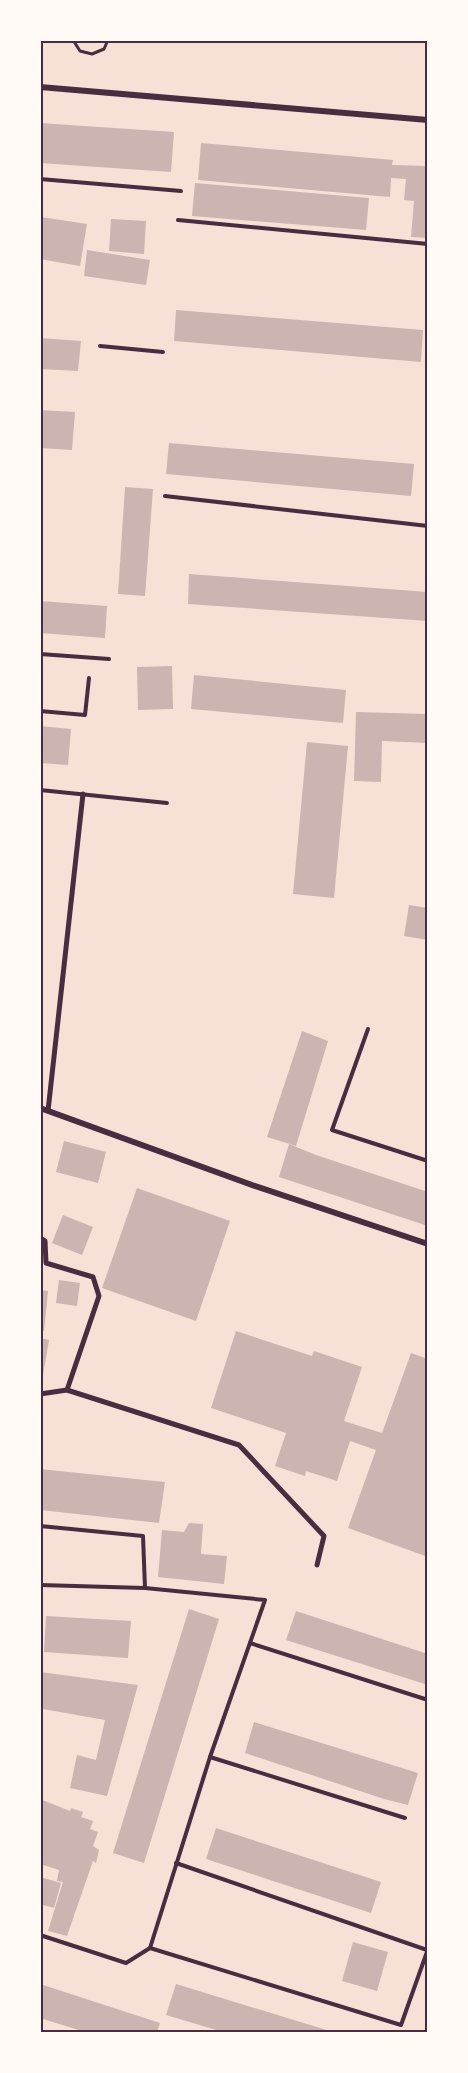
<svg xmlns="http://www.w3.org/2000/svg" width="468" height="2073" viewBox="0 0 468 2073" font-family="'Work Sans',sans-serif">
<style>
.building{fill:#ccb4b1}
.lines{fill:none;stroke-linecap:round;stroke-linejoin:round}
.path{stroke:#4a2c40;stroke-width:3}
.service{stroke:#4a2c40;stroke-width:4}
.pedestrian{stroke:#4a2c40;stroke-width:5}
.minor{stroke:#4a2c40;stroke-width:6}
.neatline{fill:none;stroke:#4a2c40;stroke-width:2}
</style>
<rect width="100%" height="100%" fill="#f7e1d7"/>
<g class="building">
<path d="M40 123 174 132 171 172 40 163Z"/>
<path d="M201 143 393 160 392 165 428 166V238L411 237 414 201 404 200 406 179 391 178 390 197 198 180Z"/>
<path d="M195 183 369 198 366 230 192 216Z"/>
<path d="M41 217 87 224 80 266 40 259Z"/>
<path d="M111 219 146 221 144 254 109 251Z"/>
<path d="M87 250 150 260 146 285 84 276Z"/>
<path d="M176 310 423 330 421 362 174 341Z"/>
<path d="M40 338 81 341 78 371 40 369Z"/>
<path d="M40 410 75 412 72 450 40 448Z"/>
<path d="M169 443 414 464 411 496 166 474Z"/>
<path d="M125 487 153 489 145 596 118 594Z"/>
<path d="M189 574 428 592V621L188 604Z"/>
<path d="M40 601 107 606 105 638 40 633Z"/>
<path d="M172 666 173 709 138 710 137 667Z"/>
<path d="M194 675 346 690 343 723 191 709Z"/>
<path d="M356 712 428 714V743L382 741 381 782 354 781Z"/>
<path d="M40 726 71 729 68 765 40 763Z"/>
<path d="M307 742 348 746 334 898 293 894Z"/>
<path d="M409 905 428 908V940L404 936Z"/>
<path d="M302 1031 328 1041 296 1146 267 1137Z"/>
<path d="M64 1141 106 1152 98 1183 56 1172Z"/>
<path d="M289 1144 316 1155 428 1192V1226L279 1177Z"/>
<path d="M137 1188 230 1221 196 1321 102 1288Z"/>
<path d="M63 1215 93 1227 82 1255 52 1243Z"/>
<path d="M59 1280 80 1283 77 1306 56 1303Z"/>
<path d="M40 1290 48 1291 44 1331 40 1330Z"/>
<path d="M236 1331 312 1356 314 1351 362 1367 344 1421 382 1433 411 1353 428 1359V1557L348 1528 376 1450 350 1441 337 1481 306 1471 305 1476 275 1466 286 1433 211 1408Z"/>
<path d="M40 1338 49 1340 42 1381H40Z"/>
<path d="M40 1469 165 1482 159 1523 40 1510Z"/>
<path d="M189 1523 203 1524 201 1554 227 1556 224 1584 158 1577 162 1530 184 1532Z"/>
<path d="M189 1609 219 1619 144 1863 113 1853Z"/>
<path d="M296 1611 428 1654V1685L286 1640Z"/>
<path d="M46 1616 131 1621 128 1658 44 1652Z"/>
<path d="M40 1672 138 1685 107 1796 70 1788 77 1755 96 1760 105 1720 43 1709 40 1716Z"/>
<path d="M254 1722 418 1773 408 1805 384 1799 245 1753Z"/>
<path d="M40 1799 70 1811 71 1808 83 1812 81 1817 93 1821 90 1829 98 1832 93 1846 99 1850 96 1863 93 1861 67 1936 48 1931 63 1882 57 1881 59 1870 40 1864Z"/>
<path d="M216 1828 381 1882 371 1913 206 1859Z"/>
<path d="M40 1877 61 1883 54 1908 40 1904Z"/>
<path d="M353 1942 388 1952 377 1991 342 1981Z"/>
<path d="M40 1984 160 2023 157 2032H85L40 2018Z"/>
<path d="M176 1984 333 2032H223L166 2015Z"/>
</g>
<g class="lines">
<path class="path" d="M73 40 80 51 92 54 104 49 108 40"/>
<g class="service">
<path d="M40 179 181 191"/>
<path d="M178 220 428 244"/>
<path d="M100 346 163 352"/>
<path d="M165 496 428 526"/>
<path d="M40 654 109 659"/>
<path d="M40 711 85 715 89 678"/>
<path d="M40 790 167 803"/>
<path d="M368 1029 332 1130 428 1161"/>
<path d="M40 1526 143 1536 145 1588"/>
<path d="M40 1585 145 1588 265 1600 210 1757 150 1948 126 1963 40 1935"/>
<path d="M250 1643 428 1700"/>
<path d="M210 1757 405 1818"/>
<path d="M176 1863 427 1950"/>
<path d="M150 1948 401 2025 428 1949"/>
</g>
<g class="pedestrian">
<path d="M48 1111 83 794"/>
<path d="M40 1238 45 1241 46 1263 93 1277 99 1296 67 1390 239 1445 324 1536 317 1565"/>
<path d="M40 1394 67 1390"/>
</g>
<g class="minor">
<path d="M40 87 428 120"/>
<path d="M40 1108 252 1185 428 1244"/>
</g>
</g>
<rect width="468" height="2073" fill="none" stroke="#fffaf5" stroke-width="84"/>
<rect x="42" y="42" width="384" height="1989" class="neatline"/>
</svg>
